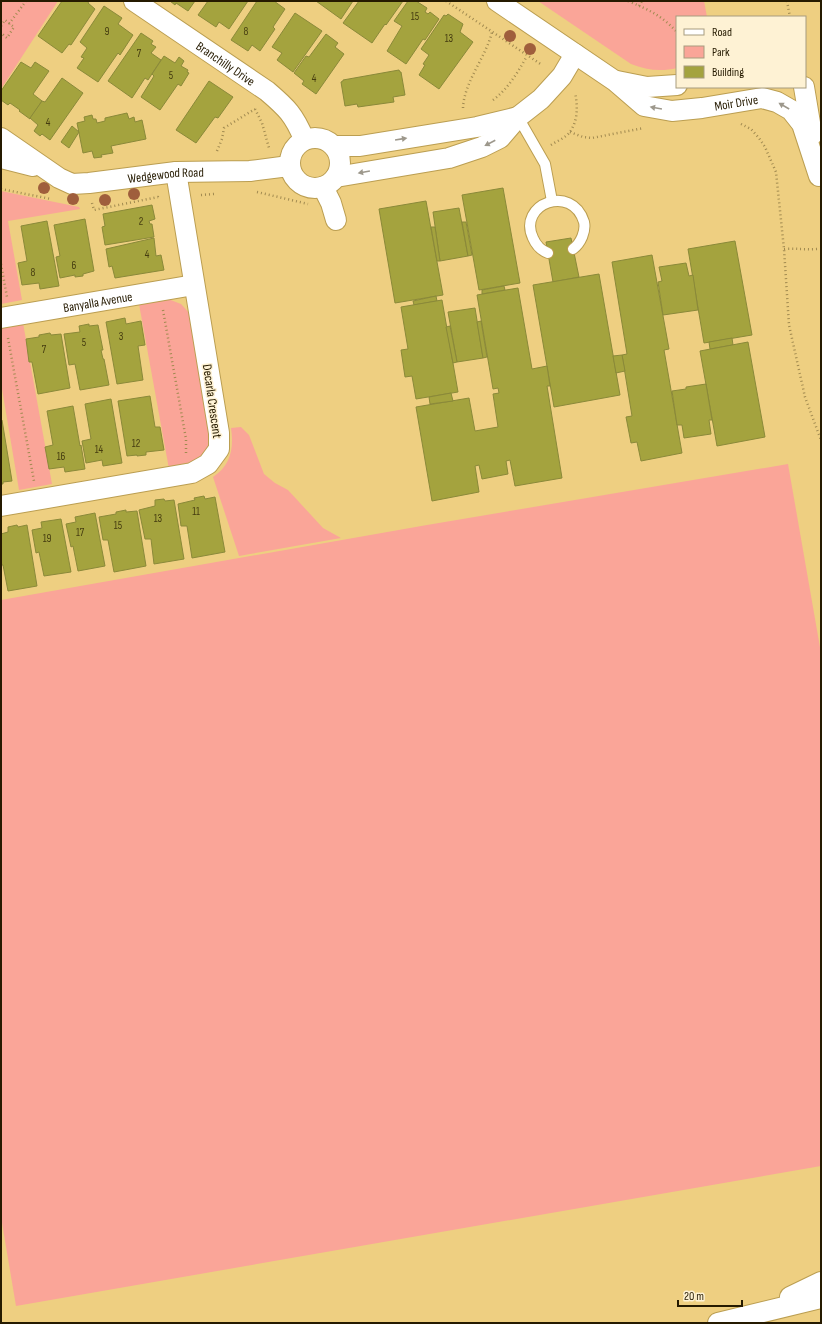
<svg xmlns="http://www.w3.org/2000/svg" width="822" height="1324" viewBox="0 0 822 1324" font-family="'Sofia Sans Condensed',sans-serif">
<style>
.green{fill:#faa598}
.building{fill:#a4a33e;stroke:#8a8939}
.lines{fill:none;stroke-linecap:round;stroke-linejoin:round}
.service-casing{stroke:#bb9e51;stroke-width:12}
.minor-casing{stroke:#bb9e51;stroke-width:22}
.path{stroke:#a18a50;stroke-width:2.5;stroke-dasharray:1 3;stroke-linecap:butt}
.service{stroke:#fff;stroke-width:10}
.minor{stroke:#fff;stroke-width:20}
.tree{fill:#9f5e3c}
.oneway{fill:#9d988c}
.labels{text-anchor:middle;stroke-width:3;stroke-linejoin:round;paint-order:stroke}
.number-label{font-size:11px;fill:#453c10}
.street-label{font-size:13px;fill:#251a00;stroke:#fef2d4}
</style>
<rect width="100%" height="100%" fill="#eecf81"/>
<g class="green">
<path d="M1 1H58L1 89Z"/>
<path d="M538 1H704L707 17H677V68C661 72 646 70 631 64Z"/>
<path d="M1 191 79 207 80 209 8 221 22 300 1 304Z"/>
<path d="M168 299 181 304 191 315 213 441 197 462 169 469 139 304Z"/>
<path d="M23 323 52 484 19 490 1 383V327Z"/>
<path d="M241 427 249 435 264 474 275 483 288 490 323 528 341 538 239 556 213 477C231 465 234 448 231 428Z"/>
<path d="M788 464 821 653V1166L16 1306 1 1217V600L427 525Z"/>
</g>
<g class="building">
<path d="M62 1H89L88 3 95 9 71 45 69 44 62 53 38 36Z"/>
<path d="M170 1H195L188 11 176 3 175 5Z"/>
<path d="M208 1H248L229 29 219 22 216 27 198 15Z"/>
<path d="M257 1H274L285 9 273 27 275 29 260 51 252 45 248 51 231 40Z"/>
<path d="M316 1H353L341 19Z"/>
<path d="M359 1H403L386 25 385 24 372 43 343 23Z"/>
<path d="M408 1H416L427 8 425 12 428 14 430 12 439 19 425 40 423 39 406 64 387 51 402 26 394 21Z"/>
<path d="M104 6 122 18 118 24 133 35 120 55 118 53 98 82 77 68 84 58 81 57 87 48 80 42Z"/>
<path d="M295 13 322 31 293 72 277 60 282 53 272 47Z"/>
<path d="M448 14 463 24 460 32 473 42 439 89 419 75 425 65 423 64 429 55 421 49 444 15 446 16Z"/>
<path d="M141 33 153 41 151 44 156 47 151 53 161 60 148 80 145 78 132 98 108 81Z"/>
<path d="M326 34 338 43 335 47 344 54 316 94 302 84 304 81 294 73 306 56 309 57Z"/>
<path d="M164 56 175 63 179 57 184 61 181 66 188 70 187 72 189 73 181 86 178 84 160 110 141 97 154 76 152 74Z"/>
<path d="M21 62 31 68 35 62 49 71 33 94 42 101 30 119 19 111 20 110 10 103 8 105 1 100V91Z"/>
<path d="M399 70 400 72H401L405 95 393 97 394 102 358 107 357 104 345 106 341 82 343 81V80Z"/>
<path d="M62 78 83 93 50 140 42 134 40 136 34 131 38 125 30 118 42 101 45 102Z"/>
<path d="M209 81 233 97 218 118 215 117 196 143 176 130Z"/>
<path d="M127 113 129 119 134 117 135 122 142 120 146 139 111 146 113 153 101 155 102 157 94 158 92 151 83 153 77 123 85 121 84 117 92 115 93 119H96L97 123 105 121V118Z"/>
<path d="M72 126 79 132 69 148 61 142Z"/>
<path d="M503 188 520 283 479 290 462 195Z"/>
<path d="M426 201 443 295 395 303 379 209Z"/>
<path d="M152 205 155 219 149 221 150 224H152L154 237 105 245 102 227 105 226 103 214Z"/>
<path d="M459 208 468 256 440 261 433 212Z"/>
<path d="M85 219 94 271 83 274V276L75 277V275L60 278 56 257 60 256 54 225Z"/>
<path d="M47 221 59 286 40 289 39 283 22 285 18 263 27 261 21 226Z"/>
<path d="M462 222H466L472 255 468 256Z"/>
<path d="M431 227H435L440 261H437Z"/>
<path d="M154 238 156 256 161 255 164 270 115 278 112 266 109 267 106 249Z"/>
<path d="M571 238 579 277 553 282 546 242Z"/>
<path d="M735 241 752 335 704 343 688 249Z"/>
<path d="M652 255 669 349 664 350 682 453 641 461 637 442 631 443 626 417 632 416 622 355 627 354 612 262Z"/>
<path d="M686 263 689 276 693 275 698 310 663 315 658 282 662 281 659 267Z"/>
<path d="M599 274 620 395 554 407 533 285Z"/>
<path d="M504 286 505 290 482 294V290Z"/>
<path d="M518 288 532 369 547 366 550 386H547L562 478 515 486 510 460 506 461 508 474 482 479 479 465 475 466 479 492 432 501 416 407 469 398 475 431 498 427 493 394 499 393 498 388 493 389 477 295Z"/>
<path d="M436 296 437 301 414 305 413 301Z"/>
<path d="M442 300 458 392 416 399 412 376 405 377 401 350 408 349 401 307Z"/>
<path d="M475 308 483 358 457 362 448 312Z"/>
<path d="M125 318 126 324 141 321 145 345 138 346 143 380 117 384 106 322Z"/>
<path d="M481 321 487 357 483 358 477 322Z"/>
<path d="M89 324V326L98 325 103 350H101L103 359H104L109 385 80 390 75 364 69 365 64 334 80 332 79 326Z"/>
<path d="M450 326 457 362 453 363 446 327Z"/>
<path d="M50 333 51 335 61 334 70 388 38 394 32 362H29L26 339 39 337V335Z"/>
<path d="M732 338 733 345 710 349 709 342Z"/>
<path d="M748 342 765 437 717 446 700 351Z"/>
<path d="M622 355 625 371 616 373 613 356Z"/>
<path d="M706 384 712 420H709L711 434 684 438 682 425H677L672 391 686 389V387Z"/>
<path d="M451 393 453 401 430 404 429 397Z"/>
<path d="M150 396 155 427H160L164 450 146 452V455L137 456V455L127 456 118 401Z"/>
<path d="M111 399 122 463 103 466 102 460 86 463 82 441 91 439 85 404Z"/>
<path d="M73 406 80 446 81 445 85 469 65 472 64 467 49 469 45 447 53 445 47 411Z"/>
<path d="M1 420H2L12 481 3 482V484H1Z"/>
<path d="M204 496 205 499 215 497 225 552 192 558 187 526H181L178 504 195 500 194 498Z"/>
<path d="M164 499 165 501 174 500 184 559 154 564 151 539H145L139 510 155 506V500Z"/>
<path d="M126 510V512L137 511 146 566 114 572 108 540H103L99 517 116 514V512Z"/>
<path d="M95 513 105 566 78 571 73 546 71 547 66 524 76 522 75 517Z"/>
<path d="M61 519 71 572 44 576 39 552 36 553 32 530 42 528 41 522Z"/>
<path d="M17 525 18 527 27 525 37 586 8 591 3 565H1V534L8 532V527Z"/>
</g>
<g class="lines">
<defs>
<g id="service">
<path d="M518 117 545 164 552 201"/>
<path d="M548 253C540 250 536 245 533 238 517 204 572 183 584 222 586 231 581 243 573 249"/>
</g>
<g id="minor">
<path id="s1" d="M134 1 267 91C287 108 294 115 304 139"/>
<path id="s2" d="M497 1 615 81 644 106 672 111 702 108 762 98 777 102 791 110 802 124 819 176"/>
<path d="M617 81 647 87 677 85"/>
<path d="M804 87 812 135"/>
<circle cx="315" cy="163" r="25"/>
<path id="s3" d="M1 138 59 178 72 184 89 183 176 172 250 171 289 166"/>
<path d="M334 146H360L477 127 518 117"/>
<path d="M1 158 33 166"/>
<path d="M336 177 449 158 482 147 500 138 518 117 541 99 562 76 575 54"/>
<path d="M323 187 331 203 336 220"/>
<path id="s4" d="M1 318 194 285"/>
<path d="M1 506 192 473 208 464 219 449V433L176 172"/>
<path d="M790 1297 821 1282"/>
<path d="M718 1323 821 1298"/>
</g>
</defs>
<use href="#service" class="service-casing"/>
<use href="#minor" class="minor-casing"/>
<g class="path">
<path d="M446 1 542 65"/>
<path d="M628 1C649 10 661 15 677 32"/>
<path d="M787 1 790 17"/>
<path d="M639 6 642 1"/>
<path d="M9 24 26 1"/>
<path d="M1 26 5 20 14 27 7 38 1 33"/>
<path d="M493 100C508 89 518 72 527 56"/>
<path d="M463 108C464 82 486 57 492 32"/>
<path d="M255 109 262 123 269 148"/>
<path d="M741 124 751 129 759 138 765 147 776 172 784 249 789 325 805 397 821 440"/>
<path d="M570 132 583 137 592 138 644 128"/>
<path d="M551 145C557 141 565 138 569 133 578 122 578 106 575 93"/>
<path d="M217 151 222 139 224 128 255 109"/>
<path d="M1 189 51 199"/>
<path d="M257 192 308 204"/>
<path d="M201 195 214 194"/>
<path d="M92 203 94 210 158 197 159 198"/>
<path d="M784 249C796 248 806 250 817 249"/>
<path d="M1 264 7 297"/>
<path d="M163 310 186 439V453"/>
<path d="M8 338 34 481"/>
</g>
<use href="#service" class="service"/>
<use href="#minor" class="minor"/>
</g>
<g class="tree">
<circle cx="510" cy="36" r="6"/>
<circle cx="530" cy="49" r="6"/>
<circle cx="44" cy="188" r="6"/>
<circle cx="134" cy="194" r="6"/>
<circle cx="73" cy="199" r="6"/>
<circle cx="105" cy="200" r="6"/>
</g>
<defs><path id="oneway-solid" d="M-6-.8H1V-3.2L6.5 0L1 3.2V.8H-6Z"/></defs>
<g class="oneway">
<use href="#oneway-solid" transform="translate(784 106) rotate(-150)"/>
<use href="#oneway-solid" transform="translate(656 108) rotate(-170)"/>
<use href="#oneway-solid" transform="translate(401 139) rotate(-9)"/>
<use href="#oneway-solid" transform="translate(490 143) rotate(152)"/>
<use href="#oneway-solid" transform="translate(364 172) rotate(170)"/>
</g>
<g class="labels">
<g class="number-label">
<text x="415" y="20">15</text>
<text x="107" y="35">9</text>
<text x="246" y="35">8</text>
<text x="449" y="42">13</text>
<text x="139" y="57">7</text>
<text x="171" y="79">5</text>
<text x="314" y="82">4</text>
<text x="48" y="126">4</text>
<text x="141" y="225">2</text>
<text x="147" y="258">4</text>
<text x="74" y="269">6</text>
<text x="33" y="276">8</text>
<text x="121" y="340">3</text>
<text x="84" y="346">5</text>
<text x="44" y="353">7</text>
<text x="136" y="447">12</text>
<text x="99" y="453">14</text>
<text x="61" y="460">16</text>
<text x="196" y="515">11</text>
<text x="158" y="522">13</text>
<text x="118" y="529">15</text>
<text x="80" y="536">17</text>
<text x="47" y="542">19</text>
</g>
<g class="street-label">
<text dy="5" stroke="none"><textPath href="#s1" startOffset="111">Branchilly Drive</textPath></text>
<text dy="5" stroke="none"><textPath href="#s2" startOffset="274">Moir Drive</textPath></text>
<text dy="5" stroke="none"><textPath href="#s3" startOffset="179">Wedgewood Road</textPath></text>
<text dy="5" stroke="none"><textPath href="#s4" startOffset="98">Banyalla Avenue</textPath></text>
<text transform="translate(213 401) rotate(82)" y="5">Decarla Crescent</text>
</g>
</g>
<rect width="822" height="1324" fill="none" stroke="#251a00" stroke-width="4"/>
<rect x="676" y="16" width="130" height="72" fill="#fef2d4" stroke="#a79c7f"/>
<rect x="684" y="29" width="20" height="6" fill="#ffffff" stroke="#a79c7f"/>
<text x="712" y="36" font-size="12" fill="#251a00">Road</text>
<rect x="684" y="46" width="20" height="12" fill="#faa598" stroke="#a79c7f"/>
<text x="712" y="56" font-size="12" fill="#251a00">Park</text>
<rect x="684" y="66" width="20" height="12" fill="#a4a33e" stroke="#a79c7f"/>
<text x="712" y="76" font-size="12" fill="#251a00">Building</text>
<path d="M678 1300v6h64v-6" fill="none" stroke="#251a00" stroke-width="2"/>
<text x="684" y="1300" font-size="12" fill="#251a00" stroke="#fef2d4" stroke-width="3" paint-order="stroke">20 m</text>
</svg>
